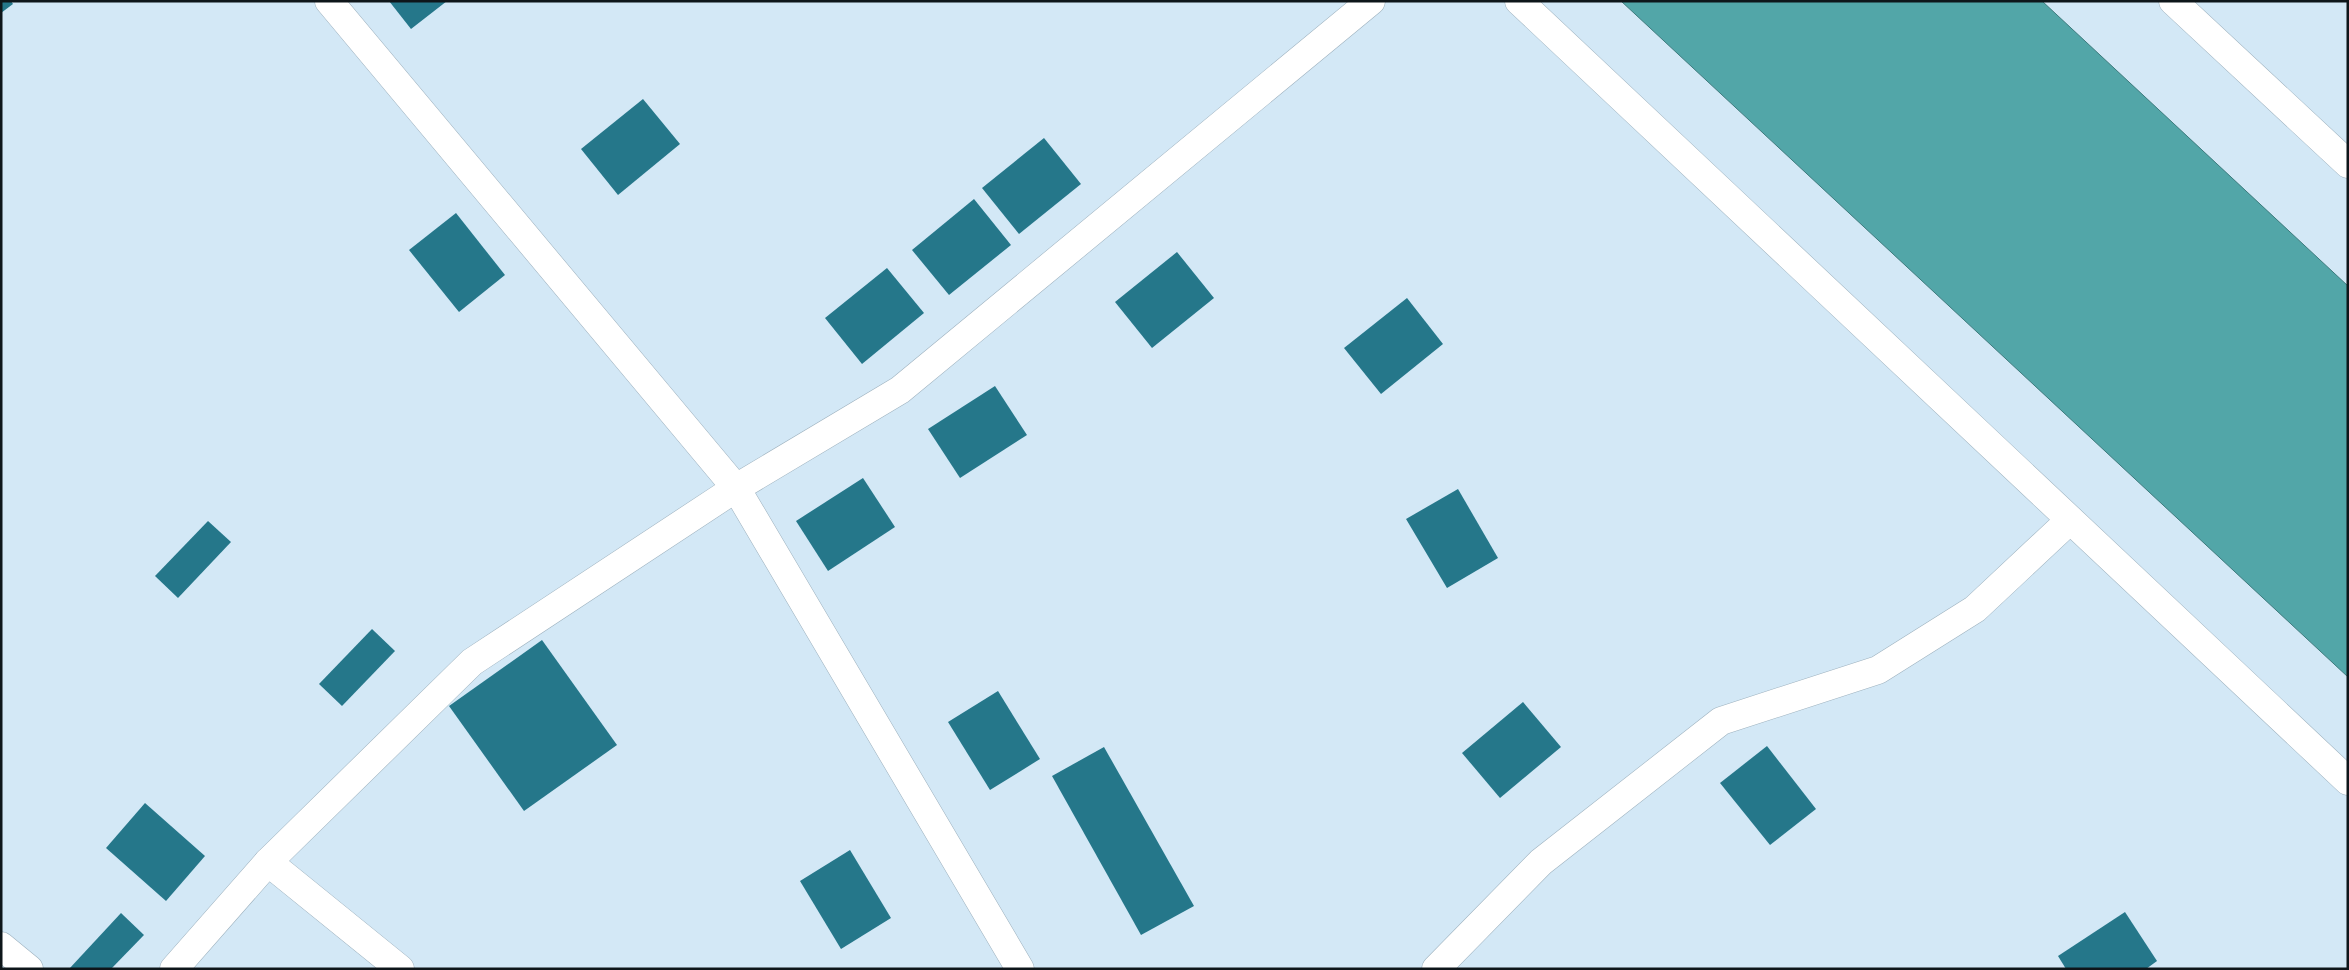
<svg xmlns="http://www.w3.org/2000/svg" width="2349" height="970" viewBox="0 0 2349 970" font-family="'Roboto Condensed',sans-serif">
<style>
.water{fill:#52a6a8;stroke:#3e7b7d}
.building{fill:#25778a}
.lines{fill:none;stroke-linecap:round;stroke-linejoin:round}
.street-casing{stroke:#9db1be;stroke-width:29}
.street{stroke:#fff;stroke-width:28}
</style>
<rect width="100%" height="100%" fill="#d3e8f6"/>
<path class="water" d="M1621 1H2042L2348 286V677Z"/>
<g class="building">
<path d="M1 1H11L13 4 1 13Z"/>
<path d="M389 1H447L411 29Z"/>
<path d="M643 99 680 144 618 195 581 149Z"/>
<path d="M1044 138 1081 184 1019 234 982 188Z"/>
<path d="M974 199 1011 245 949 295 912 250Z"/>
<path d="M456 213 505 275 459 312 409 250Z"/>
<path d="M1177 252 1214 298 1152 348 1115 302Z"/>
<path d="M887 268 924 313 862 364 825 318Z"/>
<path d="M1407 298 1443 344 1381 394 1344 348Z"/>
<path d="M995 386 1027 435 960 478 928 429Z"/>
<path d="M863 478 895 527 828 571 796 521Z"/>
<path d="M1458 489 1498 558 1447 588 1406 519Z"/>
<path d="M208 521 231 542 178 598 155 576Z"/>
<path d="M372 629 395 651 342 706 319 684Z"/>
<path d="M542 640 617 745 524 811 449 706Z"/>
<path d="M998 691 1040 759 990 790 948 722Z"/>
<path d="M1523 702 1561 747 1500 798 1462 753Z"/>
<path d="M1767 746 1816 809 1770 845 1720 783Z"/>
<path d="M1104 747 1194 906 1141 935 1052 776Z"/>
<path d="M145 803 205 856 166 901 106 848Z"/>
<path d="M850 850 891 918 841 949 800 881Z"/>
<path d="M2125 912 2157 961 2146 969H2066L2058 956Z"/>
<path d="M121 913 144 935 111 969H69Z"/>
</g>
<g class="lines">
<defs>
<g id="street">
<path d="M329 1 736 488 1020 969"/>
<path d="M1519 1 2348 781"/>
<path d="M2173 1 2348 164"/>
<path d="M268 862 400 969"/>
<path d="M1 946 29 969"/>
<path d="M174 969 268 862 472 662 736 488 900 390 1371 1"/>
<path d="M1436 969 1541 862 1721 721 1878 670 1975 609 2070 520"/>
</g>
</defs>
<use href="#street" class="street-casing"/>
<use href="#street" class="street"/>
</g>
<rect width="2349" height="970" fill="none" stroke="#0e161a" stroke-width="5"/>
</svg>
